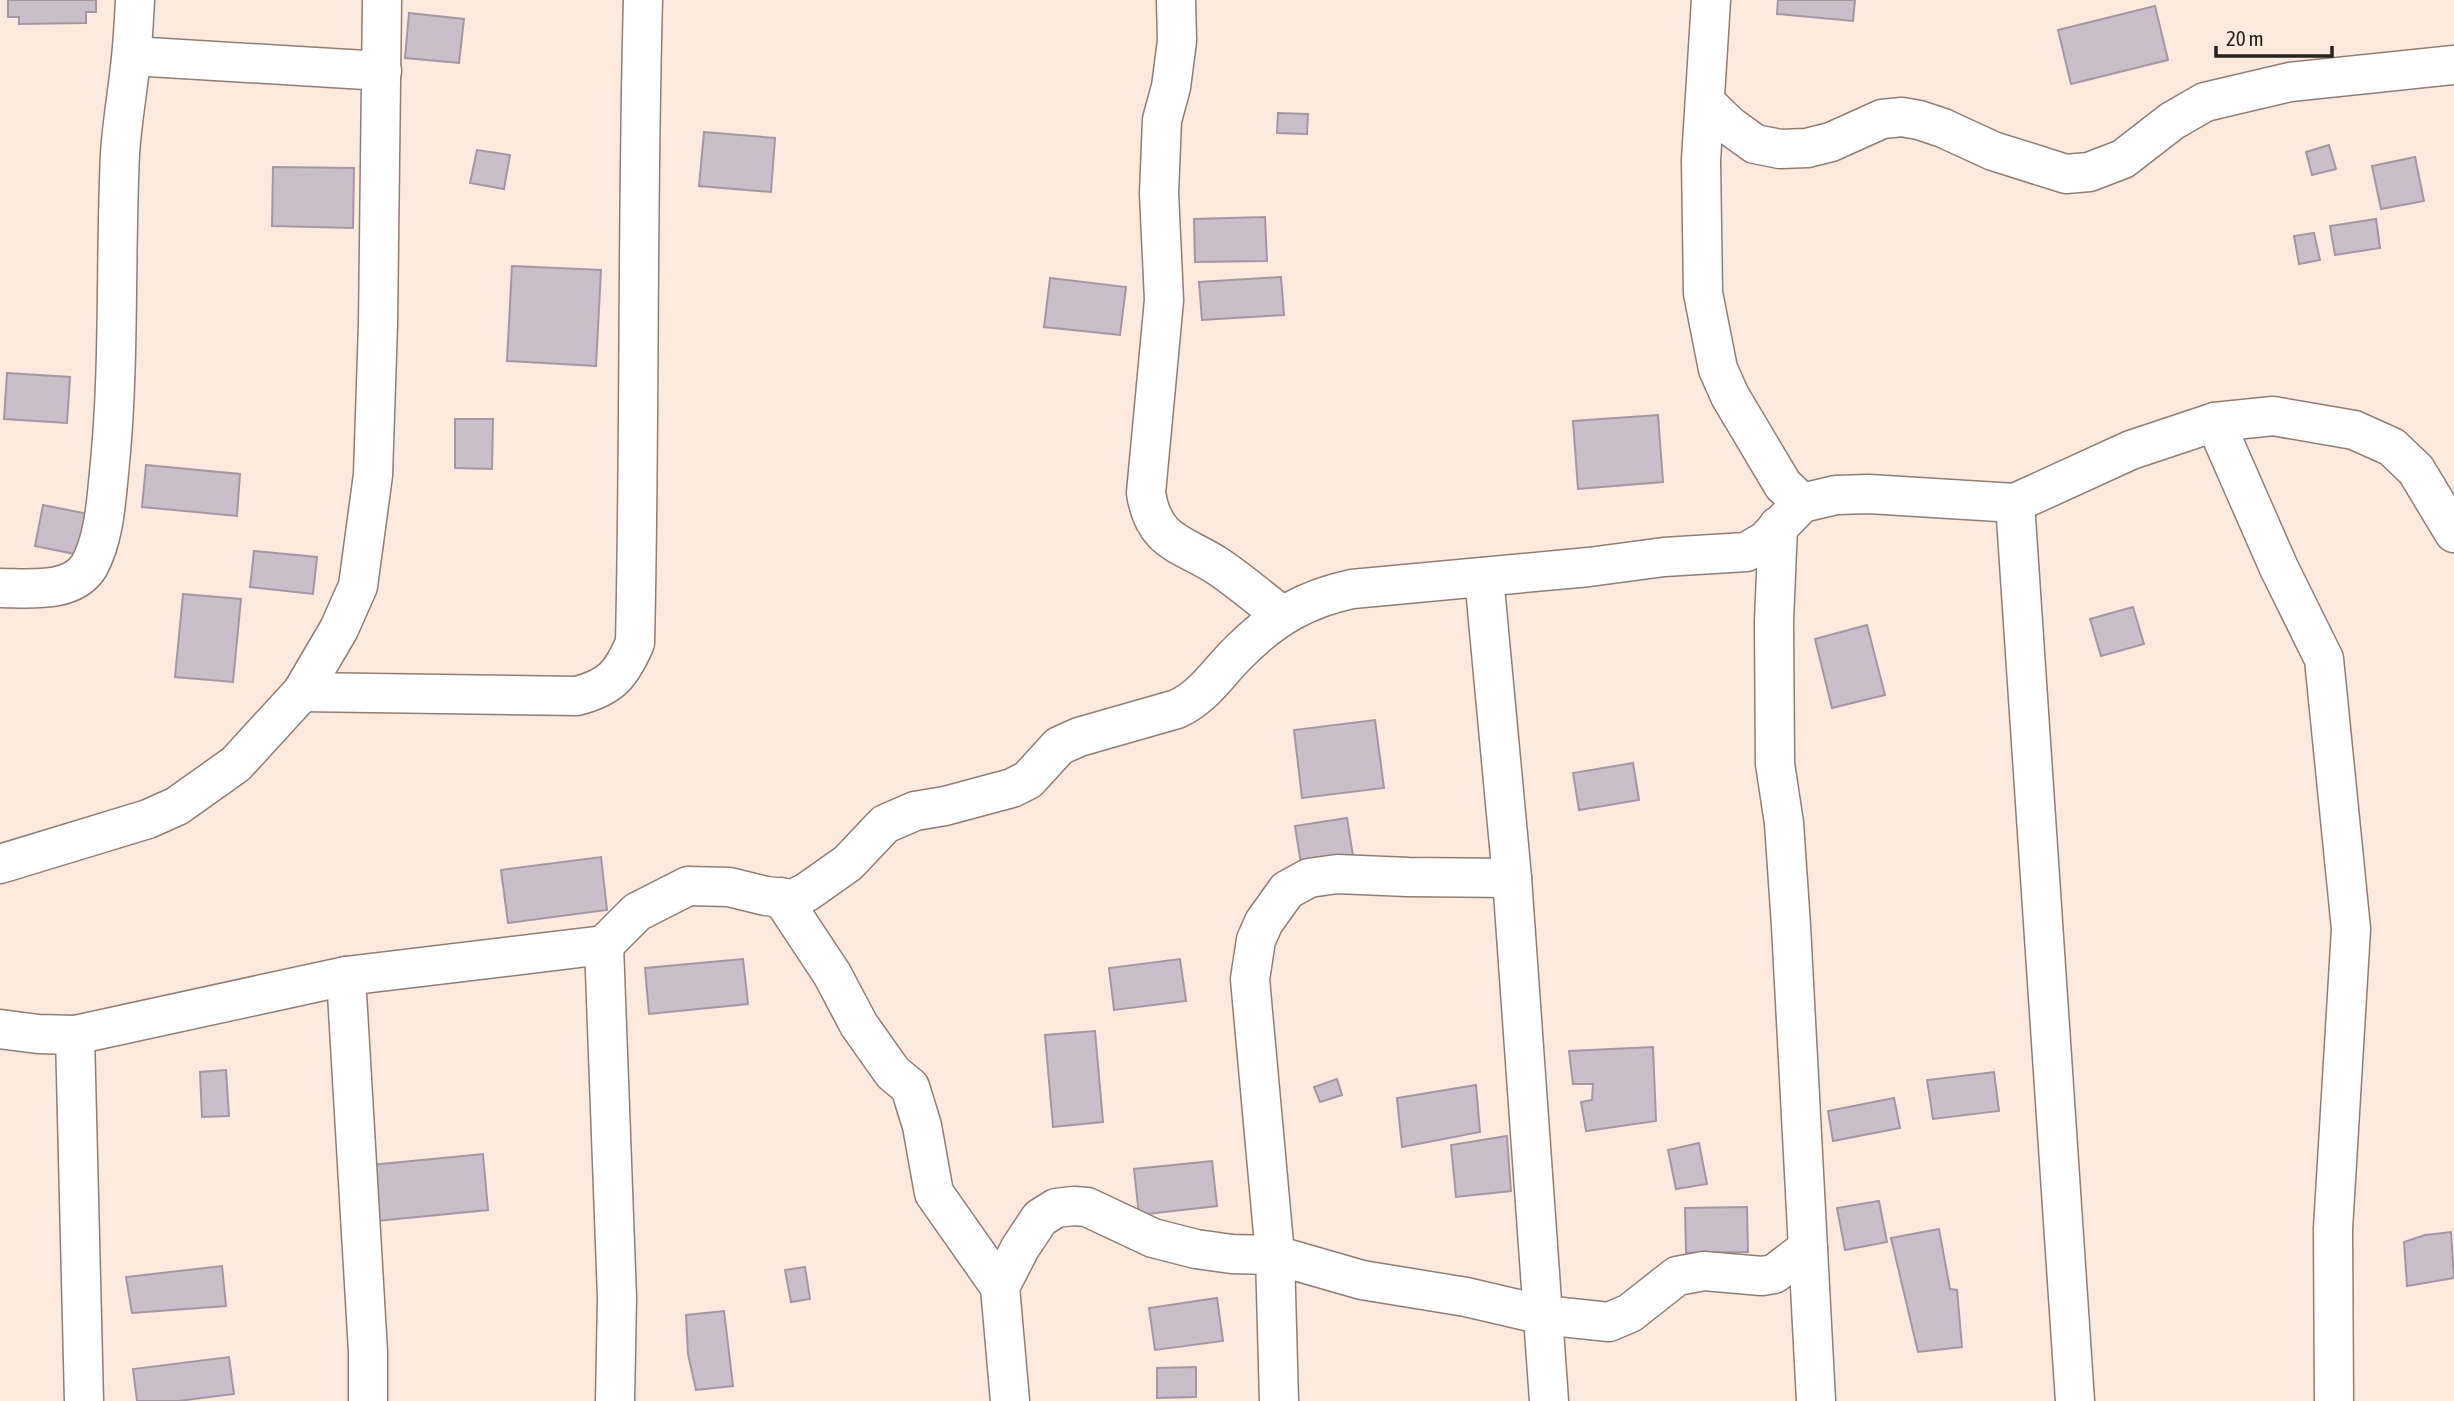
<svg xmlns="http://www.w3.org/2000/svg" width="2454" height="1401" viewBox="0 0 2454 1401" font-family="'Asap Condensed',sans-serif">
<style>
.building{fill:#ccbdcb;stroke:#a596a4;stroke-width:2}
.lines{fill:none;stroke-linecap:round;stroke-linejoin:round}
.minor-casing{stroke:#8f7e74;stroke-width:41}
.minor{stroke:#fff;stroke-width:38}
</style>
<rect width="100%" height="100%" fill="#fdeade"/>
<g class="building">
<path d="M8 0H96V12H86V23L19 24V17H8Z"/>
<path d="M1778 0H1855L1853 21 1777 14Z"/>
<path d="M2155 6 2168 60 2071 84 2058 30Z"/>
<path d="M409 13 464 19 459 63 405 58Z"/>
<path d="M1278 113 1308 114 1307 134 1277 133Z"/>
<path d="M704 132 775 138 771 192 699 186Z"/>
<path d="M2329 145 2336 169 2312 175 2306 152Z"/>
<path d="M477 150 510 155 504 189 470 183Z"/>
<path d="M2415 157 2424 201 2381 209 2372 166Z"/>
<path d="M273 167 354 168 353 228 272 226Z"/>
<path d="M1265 217 1267 261 1195 262 1194 219Z"/>
<path d="M2376 219 2380 248 2335 255 2330 226Z"/>
<path d="M2314 233 2320 260 2299 264 2294 236Z"/>
<path d="M512 266 601 270 596 366 507 361Z"/>
<path d="M1281 277 1284 315 1202 320 1199 282Z"/>
<path d="M1050 278 1126 287 1120 335 1044 327Z"/>
<path d="M7 373 70 377 67 423 4 419Z"/>
<path d="M1658 415 1663 482 1578 489 1573 421Z"/>
<path d="M455 419H493L492 469 455 468Z"/>
<path d="M146 465 240 474 237 516 142 507Z"/>
<path d="M43 505 93 515 84 556 35 546Z"/>
<path d="M254 551 317 557 313 594 250 587Z"/>
<path d="M183 594 241 599 233 682 175 677Z"/>
<path d="M2133 607 2144 644 2101 656 2090 619Z"/>
<path d="M1867 625 1885 695 1832 708 1815 639Z"/>
<path d="M1375 720 1384 788 1302 798 1294 730Z"/>
<path d="M1633 763 1639 800 1579 810 1573 773Z"/>
<path d="M1347 818 1353 856 1301 864 1295 826Z"/>
<path d="M601 857 607 910 508 923 501 870Z"/>
<path d="M743 959 748 1004 649 1014 645 968Z"/>
<path d="M1180 959 1186 1001 1114 1010 1109 968Z"/>
<path d="M1095 1031 1103 1122 1053 1127 1045 1035Z"/>
<path d="M1653 1047 1656 1121 1586 1131 1581 1102 1592 1100 1593 1084H1573L1569 1051Z"/>
<path d="M226 1070 229 1116 202 1117 200 1072Z"/>
<path d="M1994 1072 1999 1111 1933 1119 1927 1080Z"/>
<path d="M1337 1079 1342 1095 1320 1102 1314 1087Z"/>
<path d="M1476 1085 1480 1132 1402 1147 1397 1098Z"/>
<path d="M1894 1098 1900 1128 1833 1141 1828 1111Z"/>
<path d="M1507 1136 1511 1191 1456 1197 1451 1145Z"/>
<path d="M1699 1143 1707 1184 1676 1189 1668 1150Z"/>
<path d="M483 1154 488 1210 377 1221 371 1165Z"/>
<path d="M1212 1161 1217 1206 1139 1215 1134 1169Z"/>
<path d="M1879 1201 1887 1242 1845 1250 1837 1208Z"/>
<path d="M1747 1207 1748 1252 1686 1253 1685 1208Z"/>
<path d="M1939 1229 1950 1289 1957 1290 1962 1347 1918 1352 1891 1238Z"/>
<path d="M2451 1232 2454 1278 2407 1286 2404 1242 2425 1235Z"/>
<path d="M222 1266 226 1306 132 1313 126 1277Z"/>
<path d="M805 1267 810 1299 791 1302 785 1270Z"/>
<path d="M1217 1298 1223 1341 1155 1350 1149 1308Z"/>
<path d="M724 1311 733 1386 696 1390 688 1354 686 1315Z"/>
<path d="M229 1357 234 1394 178 1401H137L133 1369Z"/>
<path d="M1196 1367V1397L1157 1398V1368Z"/>
</g>
<g class="lines">
<defs>
<g id="minor">
<path d="M1176 0 1177 41 1171 87 1162 120 1159 193 1164 300 1146 493C1154 544 1183 543 1219 567 1241 582 1261 599 1281 615"/>
<path d="M1711 0 1701 160 1703 293 1718 369 1730 396 1783 485 1802 503"/>
<path d="M132 56 382 71"/>
<path d="M1705 102 1730 126 1755 144 1780 149 1807 148 1831 142 1882 119 1902 117 1919 120 1943 128 1993 151 2066 174 2089 172 2123 159 2172 121 2205 102 2290 82 2454 65"/>
<path d="M2215 422 2279 568 2324 659 2351 929 2333 1229 2334 1401"/>
<path d="M2015 503 2075 1401"/>
<path d="M1778 526 1774 621 1775 764 1784 823 1791 926 1816 1401"/>
<path d="M1484 577 1512 878 1549 1401"/>
<path d="M0 588C28 588 72 594 89 566 104 539 106 503 109 473 120 367 115 260 120 154 122 122 128 90 131 58 133 39 134 19 135 0"/>
<path d="M302 692 577 696C611 687 621 675 635 643 640 429 637 214 643 0"/>
<path d="M0 864 148 819 177 806 236 764 302 692 339 629 358 586 373 475 378 324 382 0"/>
<path d="M781 897 832 974 859 1025 893 1073 910 1087 922 1126 934 1193 1000 1287 1010 1401"/>
<path d="M604 945 617 1298 615 1401"/>
<path d="M346 976 368 1352V1401"/>
<path d="M0 1029 38 1034 75 1035 346 976 604 945 637 912 688 886 729 887 766 896 793 899 807 892 848 863 885 824 915 811 945 806 1012 788 1028 780 1059 746 1079 737 1177 709C1205 696 1218 672 1240 651 1274 617 1306 599 1352 589L1589 567 1664 557 1746 552 1765 541 1802 503 1836 495 1869 494 2015 503 2131 450 2215 422 2273 416 2354 430 2392 447 2416 470 2454 533"/>
<path d="M75 1035 84 1401"/>
<path d="M1000 1287 1020 1248 1040 1218 1056 1208 1074 1206 1087 1207 1153 1238 1196 1249 1232 1254 1275 1255 1362 1280 1466 1297 1543 1315 1609 1322 1630 1313 1677 1276 1704 1271 1762 1276 1774 1274 1808 1248"/>
<path d="M1279 1401 1275 1255 1250 979 1256 940 1264 922 1287 890 1309 878 1337 874 1408 877 1512 878"/>
</g>
</defs>
<use href="#minor" class="minor-casing"/>
<use href="#minor" class="minor"/>
</g>
<path d="M2216 46v10h116v-10" fill="none" stroke="#28221d" stroke-width="3.5"/>
<text x="2226" y="46" font-size="21" fill="#28221d" stroke="#fdeade" stroke-width="5" paint-order="stroke">20 m</text>
</svg>
